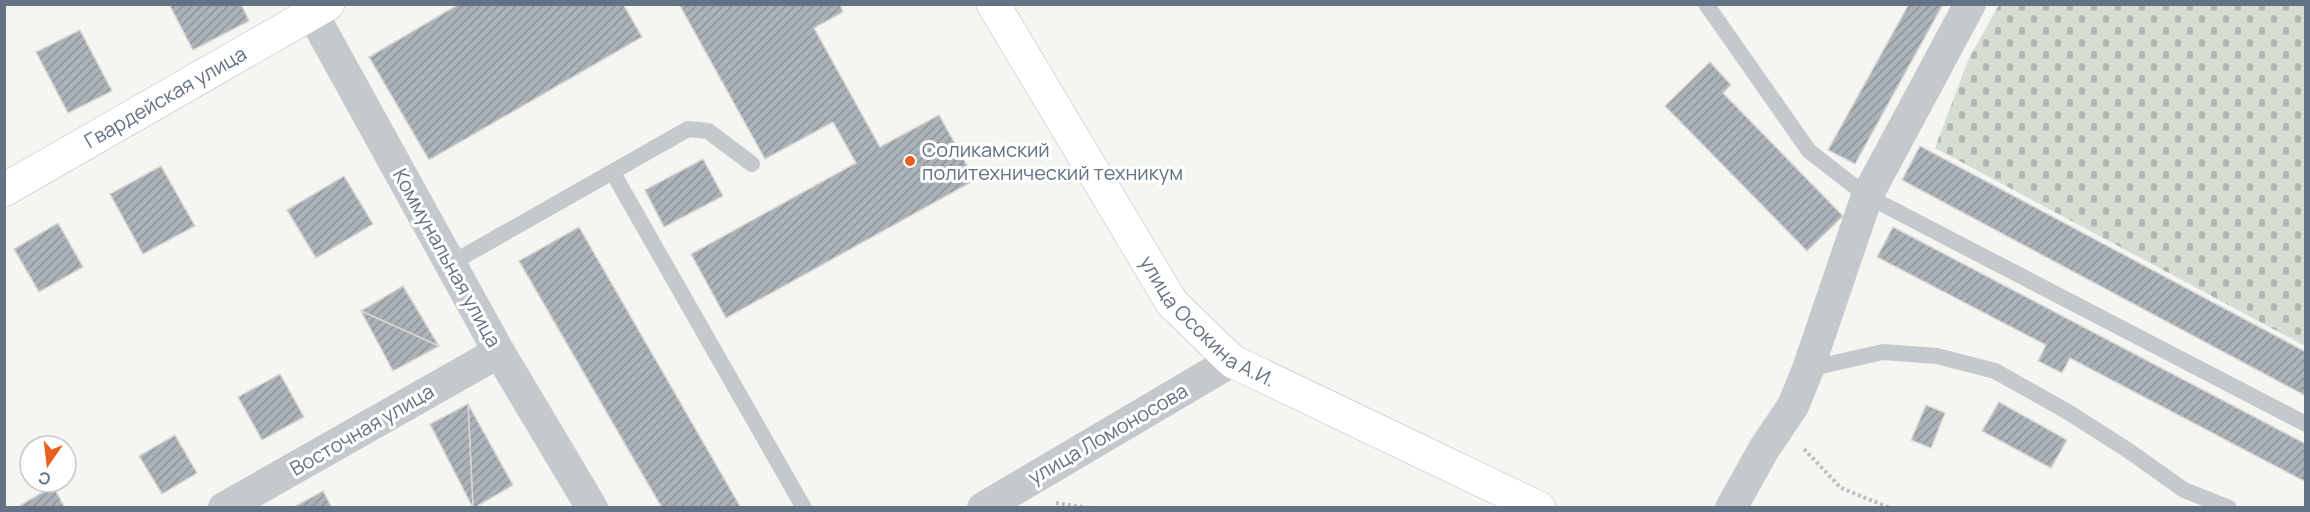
<svg xmlns="http://www.w3.org/2000/svg" width="2310" height="512" viewBox="0 0 2310 512" font-family="Manrope,sans-serif">
<style>
.cemetery{fill:url(#cemetery-stones)}
.building{fill:url(#building-hatch);stroke:#d7d7d4;stroke-width:1.5}
.lines{fill:none;stroke-linecap:round;stroke-linejoin:round}
.secondary-casing{stroke:#b7bbc0;stroke-width:34}
.path{stroke:#bcbfc1;stroke-width:4;stroke-dasharray:3 3;stroke-linecap:butt}
.lane{stroke:#c5c8cc;stroke-width:16}
.street{stroke:#c5c8cc;stroke-width:32}
.secondary{stroke:#fff;stroke-width:33}
.poi-dot{fill:#e8611f;stroke:#fff;stroke-width:2}
.labels{text-anchor:middle;stroke-width:6;stroke-linejoin:round;paint-order:stroke}
.street-label{font-size:20px;fill:#637284;stroke:#fff}
.poi-label{font-size:20px;fill:#637284;stroke:#fff;text-anchor:start}
</style>
<defs>
<pattern id="cemetery-stones" width="16" height="16" patternUnits="userSpaceOnUse" patternTransform="scale(1.5)"><rect width="16" height="16" fill="#d6ddd3"/><path d="M2 7V4a2 2 0 0 1 4 0v3zM10 15v-3a2 2 0 0 1 4 0v3z" fill="#b1b8b1"/></pattern>
<pattern id="building-hatch" width="6" height="6" patternUnits="userSpaceOnUse" patternTransform="scale(1.5)"><rect width="6" height="6" fill="#abb2b8"/><path d="M-1 1l2-2M0 6l6-6M5 7l2-2" fill="none" stroke="#8f959b"/></pattern>
</defs>
<rect width="100%" height="100%" fill="#f5f6f2"/>
<path class="cemetery" d="M1999 5H2305V346L1935 148 1969 58Z"/>
<g class="building">
<path d="M169 4H241L249 21 193 50Z"/>
<path d="M459 4H623L642 37 429 160 369 57Z"/>
<path d="M679 4H840L843 12 814 28 880 147 939 115 975 180 726 318 691 254 856 163 833 122 765 159Z"/>
<path d="M1909 4H1943L1855 164 1828 150Z"/>
<path d="M80 30 112 91 68 113 36 52Z"/>
<path d="M1710 62 1731 85 1723 93 1843 216 1807 251 1665 106Z"/>
<path d="M1920 146 2306 352V396L1902 180Z"/>
<path d="M703 159 723 196 664 227 645 190Z"/>
<path d="M161 166 195 226 143 254 110 194Z"/>
<path d="M344 176 373 224 316 258 287 210Z"/>
<path d="M58 223 83 267 39 292 14 249Z"/>
<path d="M579 227 741 508H662L519 261Z"/>
<path d="M1893 227 2306 444V482L2070 358 2062 373 2038 361 2046 345 1877 257Z"/>
<path d="M403 286 439 346 361 311Z"/>
<path d="M361 311 439 346 393 371Z"/>
<path d="M280 374 304 417 262 440 238 397Z"/>
<path d="M1999 402 2067 440 2051 468 1982 431Z"/>
<path d="M468 404 513 485 474 508H473Z"/>
<path d="M468 404 473 508 430 424Z"/>
<path d="M1926 405 1945 413 1931 448 1911 440Z"/>
<path d="M175 435 197 473 162 494 139 456Z"/>
<path d="M53 486 65 508H16Z"/>
<path d="M323 491 332 508H292Z"/>
</g>
<g class="lines">
<defs>
<g id="secondary">
<path id="s1" d="M993 4 1172 303 1232 361 1539 508"/>
<path id="s2" d="M4 190 328 4"/>
</g>
</defs>
<use href="#secondary" class="secondary-casing"/>
<g class="path">
<path d="M1804 449 1841 488 1890 508"/>
<path d="M1056 503 1090 508"/>
</g>
<g class="lane">
<path d="M1706 4 1809 151 1867 196 2306 424"/>
<path d="M613 173 804 508"/>
<path d="M450 264 688 129 708 131 752 164"/>
<path d="M1808 369 1883 352 1937 356 1995 371 2068 412 2129 451 2184 490 2229 508"/>
</g>
<g class="street">
<path d="M307 4 499 352 592 508"/>
<path d="M224 508 499 352"/>
<path d="M983 508 1232 361"/>
<path d="M1731 508 1764 449 1793 406 1808 369 1867 196 1970 4"/>
</g>
<use href="#secondary" class="secondary"/>
</g>
<circle class="poi-dot" cx="910" cy="161" r="6"/>
<g class="labels">
<g class="street-label">
<text dy="7" stroke="none"><textPath href="#s2" startOffset="186">Гвардейская улица</textPath></text>
<text transform="translate(447 258) rotate(61)" y="7">Коммунальная улица</text>
<text dy="7" stroke="none"><textPath href="#s1" startOffset="387">улица Осокина А.И.</textPath></text>
<text transform="translate(362 430) rotate(-30)" y="7">Восточная улица</text>
<text transform="translate(1108 434) rotate(-30)" y="7">улица Ломоносова</text>
</g>
<g class="poi-label">
<text x="922" y="157">Соликамский<tspan x="922" dy="23">политехнический техникум</tspan></text>
</g>
</g>
<rect width="2310" height="512" fill="none" stroke="#637284" stroke-width="12"/>
<g transform="translate(48 464) rotate(194)"><circle r="28" fill="#ffffff" stroke="#c1c7ce" stroke-width="1.5"/>
<path d="M0-4.5L10 22L0 15L-10 22Z" fill="#e8611f"/>
<text y="-9" font-size="16" font-weight="bold" text-anchor="middle" fill="#637284">С</text>
</g>
</svg>
